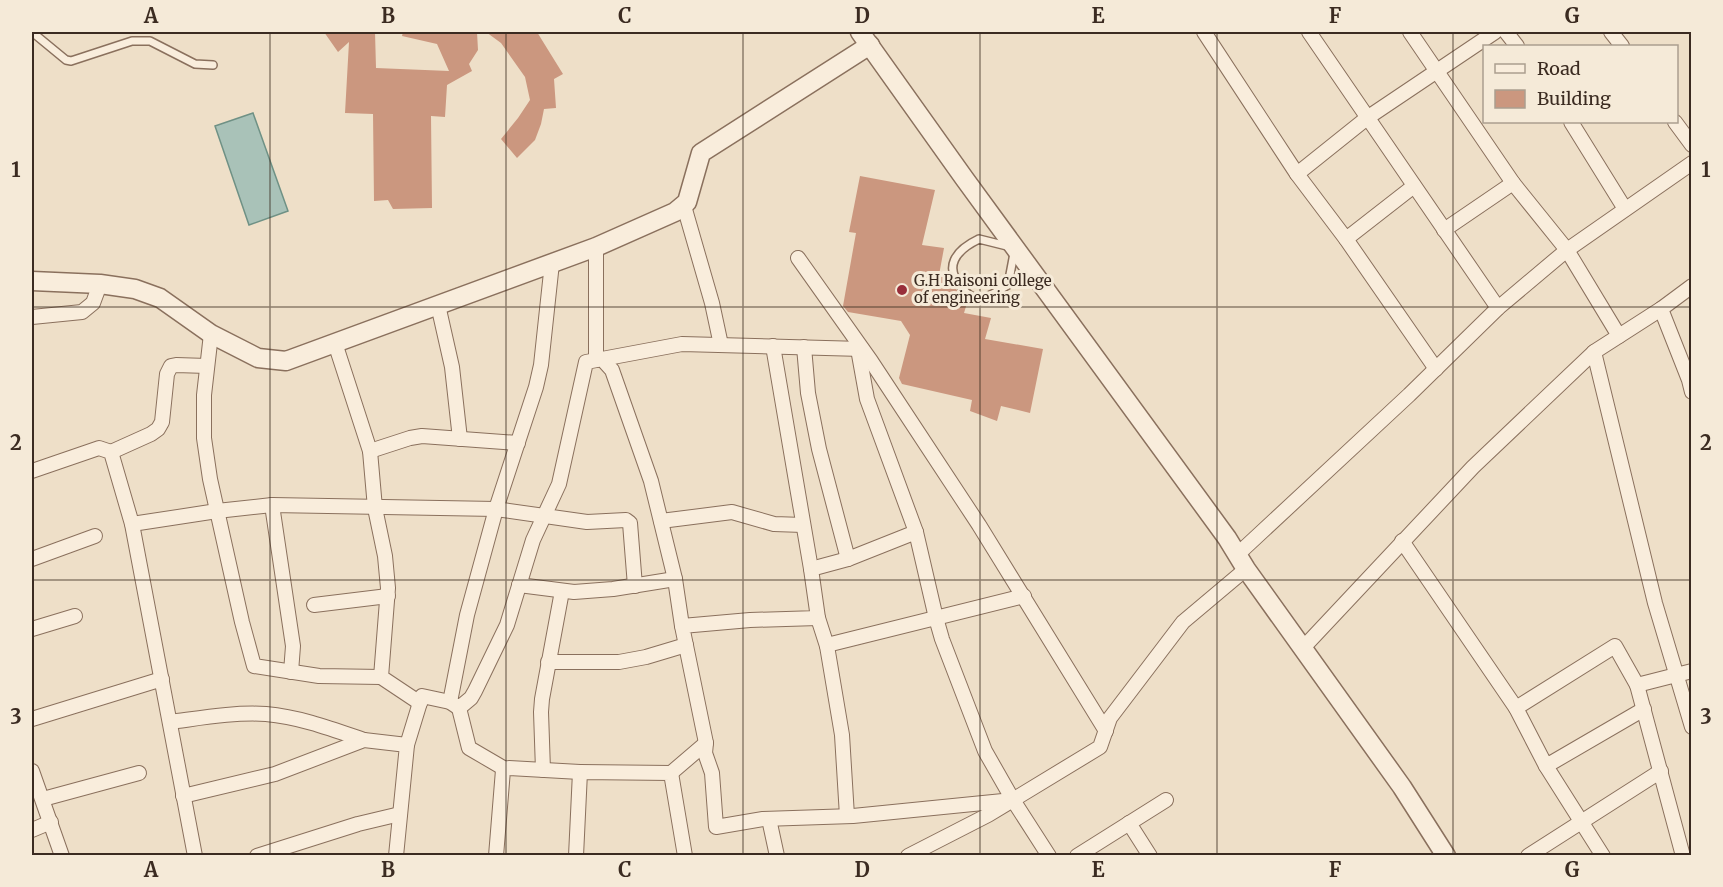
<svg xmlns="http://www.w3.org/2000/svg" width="1723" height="887" viewBox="0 0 1723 887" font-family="Merriweather,serif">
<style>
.water{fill:#a9c2b8;stroke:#6f9185;stroke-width:1.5}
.building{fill:#cb977f}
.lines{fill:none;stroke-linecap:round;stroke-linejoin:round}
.service-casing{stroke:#8a705d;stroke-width:10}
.minor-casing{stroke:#8a705d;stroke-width:16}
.tertiary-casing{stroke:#8a705d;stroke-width:21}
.service{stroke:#f9eddc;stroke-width:7}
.minor{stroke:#f9eddc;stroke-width:14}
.tertiary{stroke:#f9eddc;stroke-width:18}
.grid{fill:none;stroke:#3b2b21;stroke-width:1.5;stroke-opacity:0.55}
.poi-dot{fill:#982e3a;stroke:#f5ead8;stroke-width:2}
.labels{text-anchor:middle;stroke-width:6;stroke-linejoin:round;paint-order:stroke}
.poi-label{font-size:15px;fill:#3b2b21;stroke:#f5ead8;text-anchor:start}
.neatline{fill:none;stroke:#3b2b21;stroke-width:2}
.grid-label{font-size:20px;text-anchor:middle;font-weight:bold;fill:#3b2b21}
</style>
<rect width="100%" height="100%" fill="#eedfc8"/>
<path class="water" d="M253 113 288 211 249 225 215 126Z"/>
<g class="building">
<path d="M324 32H375L376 68 449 71 437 44 402 36 403 32H477L478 50 469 64 472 71 447 85 445 117 431 116 432 208 393 209 388 200 374 201 373 114 345 113 349 42 338 52Z"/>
<path d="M486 32H537L563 74 554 79 556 108 544 109 541 124 535 140 517 158 501 139 518 118 530 100 525 77 501 43Z"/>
<path d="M860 176 935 190 922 245 944 248 939 275 949 277 952 284 967 303 964 313 991 318 985 339 1043 349 1030 413 1001 406 997 421 970 411 972 400 902 384 899 378 910 335 901 321 848 312 843 306 856 233 849 232Z"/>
</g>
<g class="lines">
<defs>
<g id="service">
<path d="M32 32 66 60 71 61 132 41H150L195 64 213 65"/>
<path d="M979 239 1015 248 1008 285C1000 289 988 299 978 298 973 298 966 293 963 289 942 267 956 250 979 239Z"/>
</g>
<g id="minor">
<path d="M1204 32 1297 174 1367 118 1495 32"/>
<path d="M1309 32 1498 308"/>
<path d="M1410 32 1513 183 1567 250 1619 336"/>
<path d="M1506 32 1517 46"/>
<path d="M1611 32 1622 46"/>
<path d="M1571 122 1625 209"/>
<path d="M1675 122 1692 145"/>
<path d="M1297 174 1346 239 1414 186"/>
<path d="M684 206 712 303 721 345"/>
<path d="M1444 230 1513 183"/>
<path d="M1346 239 1436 369"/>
<path d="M596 247V360"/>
<path d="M798 258 871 361 979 525 1106 731"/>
<path d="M1692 286 1661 309 1689 380 1692 392"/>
<path d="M438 305 452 367 460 439"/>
<path d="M1661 309 1594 352 1655 603 1692 727"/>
<path d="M32 317 82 312 93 303 100 284"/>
<path d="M211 334 204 395V438L210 479 242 622 254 666 319 676 381 677"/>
<path d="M335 343 370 451 375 508 385 556 388 588 381 677 420 703"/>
<path d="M773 346 811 569"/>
<path d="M804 347 808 393 819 449 848 559 916 532 936 618 942 639 985 751 1013 800"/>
<path d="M858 349 867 399 916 532"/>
<path d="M602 359 682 344 862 349"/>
<path d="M370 451 410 438 422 436 518 443"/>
<path d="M111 452 151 434 158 429 162 422 167 374 171 366 176 365 207 366"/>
<path d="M32 471 99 448 111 452 132 524 195 856"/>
<path d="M272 505 293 646 291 672"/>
<path d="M661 521 732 512 774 524 803 525"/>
<path d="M132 524 217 511 272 505 496 509 587 522 626 520 630 523 635 586"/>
<path d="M1402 541 1516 708"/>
<path d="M1238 554 1409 395 1498 308 1567 250 1692 163"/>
<path d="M32 559 95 536"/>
<path d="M848 559 811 569 818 618 750 620 682 626 706 743 705 753 712 773 716 827 763 819 853 816 1013 800 1049 856"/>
<path d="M519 585 574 592 613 589 675 579"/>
<path d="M314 605 388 596"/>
<path d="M818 618 827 646"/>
<path d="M32 629 75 616"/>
<path d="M1303 648 1473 467 1594 352"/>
<path d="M548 662H619L646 657 686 645"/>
<path d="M1637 685 1683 856"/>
<path d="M450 702 467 615 496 509 536 387 541 365 552 263"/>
<path d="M459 708 469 748 505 769"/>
<path d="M1644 709 1546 766 1516 708 1615 646 1637 685 1692 671"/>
<path d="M32 719 162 679"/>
<path d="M170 722C201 718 234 712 266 714 300 717 332 729 364 740"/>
<path d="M407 745 422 696 450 702 459 708 471 698 475 691 507 625 533 540 559 484 586 362 602 359 612 370 651 481 675 579 682 626"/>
<path d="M1546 766 1603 856"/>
<path d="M543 770 541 712 542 699 562 591"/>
<path d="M32 771 62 856"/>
<path d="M671 773 706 743"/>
<path d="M183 796 275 774 364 740 407 745 396 856"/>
<path d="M43 799 139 773"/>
<path d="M847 816 842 735 827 646 831 644 1024 596"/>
<path d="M769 819 777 856"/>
<path d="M1129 823 1150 856"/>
<path d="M32 830 51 822"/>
<path d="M257 856 358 824 400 814"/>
<path d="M496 856 503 770 509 768 580 772"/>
<path d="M576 856 580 772 671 773 685 856"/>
<path d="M908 856 988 815 1100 747 1110 718 1183 622 1246 569"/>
<path d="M1077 856 1166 800"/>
<path d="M1528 856 1661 771"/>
</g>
<g id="tertiary">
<path d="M860 32 964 178 1227 538 1246 569 1402 787 1446 856"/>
<path d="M32 281 100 284 135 289 160 298 211 334 258 358 286 361 596 247 675 212 687 202 701 153 870 45"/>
</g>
</defs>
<use href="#service" class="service-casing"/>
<use href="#minor" class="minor-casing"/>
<use href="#tertiary" class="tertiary-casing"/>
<use href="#service" class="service"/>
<use href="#minor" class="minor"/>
<use href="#tertiary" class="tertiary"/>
</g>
<path class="grid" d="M270 32V856M506 32V856M743 32V856M980 32V856M1217 32V856M1453 32V856M32 307H1692M32 580H1692"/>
<circle class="poi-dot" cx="902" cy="290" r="6"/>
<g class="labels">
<g class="poi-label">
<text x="914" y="286">G.H Raisoni college<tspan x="914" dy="17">of engineering</tspan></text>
</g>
</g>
<rect width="1723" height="887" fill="none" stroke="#f5ead8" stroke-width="66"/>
<rect x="1483" y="45" width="195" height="78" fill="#f5ead8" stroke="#ab9e8f" stroke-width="1.5"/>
<rect x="1495" y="64" width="30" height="9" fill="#f9eddc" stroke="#ab9e8f" stroke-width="1.5"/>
<text x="1537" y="75" font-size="18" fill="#3b2b21">Road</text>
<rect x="1495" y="90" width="30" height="18" fill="#cb977f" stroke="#ab9e8f" stroke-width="1.5"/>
<text x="1537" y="105" font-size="18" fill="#3b2b21">Building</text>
<rect x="33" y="33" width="1657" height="821" class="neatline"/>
<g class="grid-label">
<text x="151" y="23">A</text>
<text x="388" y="23">B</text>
<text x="625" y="23">C</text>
<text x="862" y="23">D</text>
<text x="1098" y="23">E</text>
<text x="1335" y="23">F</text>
<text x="1572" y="23">G</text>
<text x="16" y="177">1</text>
<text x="1706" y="177">1</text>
<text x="16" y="450">2</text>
<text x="1706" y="450">2</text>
<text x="16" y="724">3</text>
<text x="1706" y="724">3</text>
<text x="151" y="877">A</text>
<text x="388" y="877">B</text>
<text x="625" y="877">C</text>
<text x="862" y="877">D</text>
<text x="1098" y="877">E</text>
<text x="1335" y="877">F</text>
<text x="1572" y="877">G</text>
</g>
</svg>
